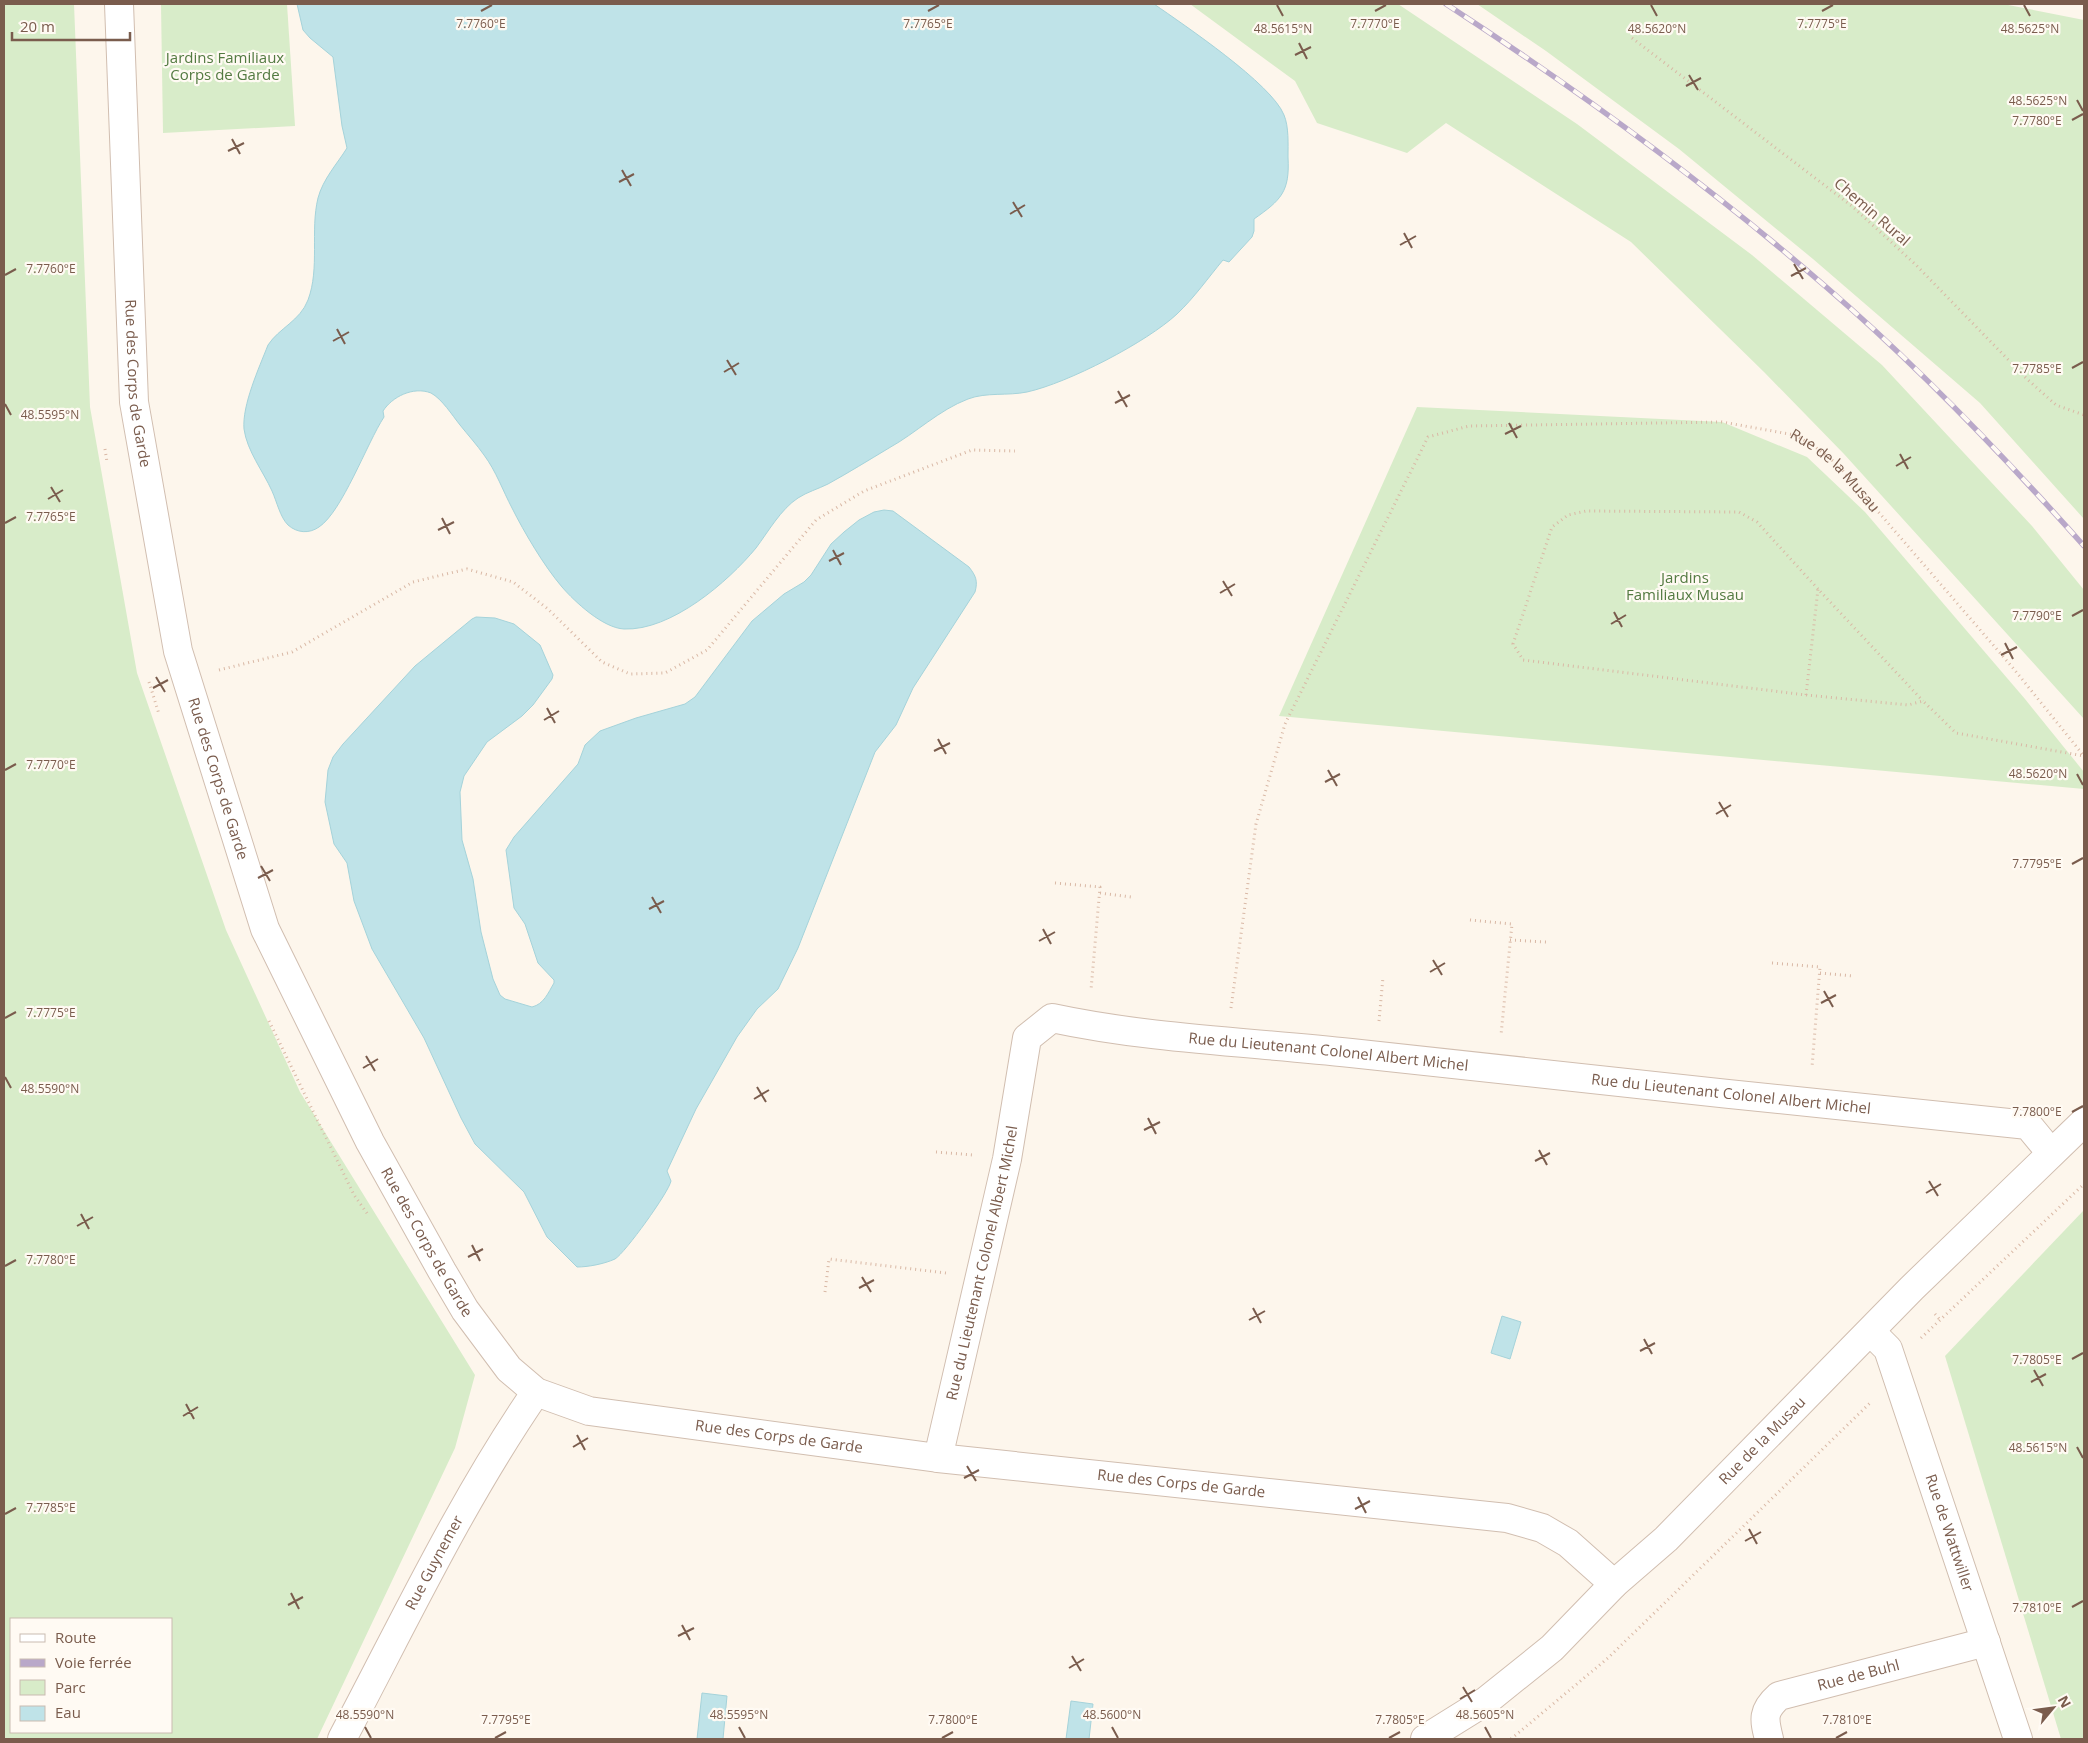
<svg xmlns="http://www.w3.org/2000/svg" width="2088" height="1743" viewBox="0 0 2088 1743" font-family="'Open Sans',sans-serif">
<style>
.green{fill:#d8ecc9;fill-rule:evenodd}
.water{fill:#bfe3e8;stroke:#a5d3da}
.lines{fill:none;stroke-linecap:round;stroke-linejoin:round}
.street-casing{stroke:#d1beb0;stroke-width:30}
.path{stroke:#d9b8a5;stroke-width:3;stroke-dasharray:1 4;stroke-linecap:butt}
.street{stroke:#fff;stroke-width:28}
.rail-casing{stroke:#b9a8c9;stroke-width:5.5}
.rail{stroke:#fffaf3;stroke-width:4;stroke-dasharray:11;stroke-linecap:butt}
.ticks{fill:none;stroke:#7a5c4d;stroke-width:2}
.labels{text-anchor:middle;stroke-width:4.5;stroke-linejoin:round;paint-order:stroke}
.park-label{font-size:15px;fill:#537a41;stroke:#fffaf3}
.street-label{font-size:15px;fill:#7a5c4d;stroke:#fffaf3}
.ticks-label{font-size:12px;text-anchor:middle;fill:#7a5c4d;stroke:#fffaf3;stroke-width:4.5;stroke-linejoin:round;paint-order:stroke}
</style>
<rect width="100%" height="100%" fill="#fdf6ec"/>
<g class="green">
<path d="M4 4H74L90 407 137 673 226 930 300 1092 475 1375 455 1448 317 1739H4ZM11 1619H171V1732H11Z"/>
<path d="M161 4H287L295 126 163 133Z"/>
<path d="M1190 4H1398L1577 124 1752 255 1882 365 2032 526 2084 590V719L1844 454 1764 372 1631 242 1446 123 1407 153 1317 123 1295 81Z"/>
<path d="M1477 4H2003L2084 20V519L1980 403 1813 259 1679 149 1546 51Z"/>
<path d="M1417 407 1722 422 1807 457 1865 512 2025 699 2084 772V789L1279 716Z"/>
<path d="M2084 1210V1739H2061L1945 1356Z"/>
</g>
<g class="water">
<path d="M297 4H1154C1184 25 1272 84 1284 115 1289 127 1288 144 1288 157 1290 192 1281 200 1254 219V231L1252 237 1229 262 1223 260C1208 278 1194 298 1177 314 1147 342 1068 383 1027 392 1008 396 986 392 968 399 939 410 916 433 889 448 869 460 848 473 828 484 818 489 807 492 798 498 781 509 768 532 756 548 728 582 671 631 624 629 603 628 575 602 562 587 544 566 524 532 512 508 503 491 496 471 484 455 477 445 468 435 460 425 452 415 442 399 431 393 413 386 392 397 383 411L384 417C367 443 342 512 319 527 309 534 297 533 288 525 280 517 277 502 272 491 263 471 247 451 244 429 242 405 259 368 268 345 279 328 300 321 308 300 320 268 310 231 318 198 323 179 337 164 347 148L342 126 333 57 310 38 303 30Z"/>
<path d="M884 510 893 511 969 567C976 576 978 581 975 592L913 688 896 725 875 752 798 948 778 989 757 1009 737 1037 696 1109 667 1171 671 1181C669 1192 625 1253 615 1259 604 1264 588 1267 577 1267L547 1237 524 1192 475 1144 461 1118 424 1038 372 949 354 901 347 863 334 844 325 802 328 770 333 757 343 744 415 666 472 619 476 617 495 618 514 624 540 645 553 675 552 679 533 705 522 716 487 742 464 776 460 792 462 840 473 879 481 932 493 979 500 995 505 999 532 1007C544 1004 548 993 554 983V980L538 963 525 924 514 908 506 850 514 837 578 764 585 745 600 731 636 718 685 704 695 697 752 621 784 594 804 582 811 575 831 544 844 532 859 520 874 512Z"/>
<path d="M1502 1316 1521 1322 1510 1359 1491 1353Z"/>
<path d="M702 1693 727 1696 723 1739H697Z"/>
<path d="M1071 1701 1093 1704 1089 1739H1066Z"/>
</g>
<g class="lines">
<defs>
<g id="street">
<path id="s2" d="M119 4 134 402 178 651 265 929 370 1142 442 1271 465 1310 509 1369 536 1392 589 1411 938 1458 1507 1518 1542 1528 1568 1543 1614 1584"/>
<path id="s3" d="M1871 1332 1888 1349 2018 1739"/>
<path id="s4" d="M938 1458 1007 1159 1027 1038 1052 1018C1150 1039 1251 1042 1351 1053 1577 1078 1802 1102 2028 1125L2051 1153"/>
<path id="s5" d="M342 1739C404 1622 461 1501 536 1392"/>
<path id="s6" d="M1425 1739 1486 1701 1552 1648 1614 1584 1666 1539 1912 1288 2084 1122"/>
<path id="s7" d="M1769 1739C1764 1719 1762 1711 1779 1696L1986 1642"/>
</g>
</defs>
<use href="#street" class="street-casing"/>
<g class="path">
<path d="M1632 38 1853 207 1916 265 2027 379 2056 405 2084 415"/>
<path d="M105 449 107 462"/>
<path d="M1818 589 1757 522 1739 512 1586 511 1568 515 1552 527 1513 644 1523 660 1806 695 1908 705 1923 701 1956 733 2084 756"/>
<path d="M219 670 292 652 413 582 467 569 513 582 548 609 602 662 630 674 665 673 707 650 816 520 864 491 972 450 1015 451"/>
<path d="M149 682 159 714"/>
<path d="M1806 695 1818 589 1923 701"/>
<path d="M1055 883 1100 887 1091 990"/>
<path d="M1100 893 1131 897"/>
<path d="M1470 920 1512 924 1501 1035"/>
<path d="M1510 940 1546 942"/>
<path d="M1772 963 1820 967 1812 1067"/>
<path d="M1820 973 1853 976"/>
<path id="s1" d="M1231 1008 1256 824 1285 724 1428 437 1469 426 1722 422 1795 435 1814 446 1837 464 2013 668 2084 756"/>
<path d="M269 1021 354 1195 369 1216"/>
<path d="M1379 1021 1383 977"/>
<path d="M936 1152 973 1155"/>
<path d="M825 1292 829 1259 946 1273"/>
<path d="M1935 1314 1941 1321"/>
<path d="M1921 1338 2084 1184"/>
<path d="M1511 1739 1608 1658 1870 1403"/>
</g>
<use href="#street" class="street"/>
<defs>
<path id="rail" d="M1446 4C1578 90 1706 183 1825 286 1918 366 2003 455 2084 546"/>
</defs>
<use href="#rail" class="rail-casing"/>
<use href="#rail" class="rail"/>
</g>
<path class="ticks" d="M1277 5 1283 16M1651 5 1657 16M2024 5 2030 16M481 11 492 5M928 11 939 5M1375 11 1386 5M1822 11 1833 5M1299 43 1307 59M1295 55 1311 47M1689 75 1698 90M1686 86 1701 78M2077 100 2083 111M2072 120 2083 114M232 139 240 154M228 151 244 143M622 170 631 186M619 182 634 174M1013 202 1022 217M1010 214 1025 205M1404 233 1412 248M1400 245 1416 236M1794 264 1803 279M5 275 16 269M1791 276 1806 268M337 329 345 344M333 341 349 332M727 360 736 375M2072 368 2083 362M724 372 739 363M1118 391 1127 407M1115 403 1130 395M5 404 11 415M1509 423 1517 438M1505 434 1521 426M1900 454 1908 469M1896 466 1911 457M51 487 60 502M48 499 63 490M442 518 450 534M5 523 16 517M438 530 454 522M833 550 841 565M829 561 844 553M1223 581 1232 596M1220 593 1235 584M1614 612 1622 627M2072 616 2083 610M1611 624 1626 615M2005 643 2013 659M2001 655 2017 647M156 677 165 692M153 688 168 680M547 708 555 723M544 720 559 711M938 739 946 754M934 751 950 743M5 770 16 764M1328 770 1337 786M2077 774 2083 785M1325 782 1340 774M1719 802 1728 817M1716 814 1731 805M2072 864 2083 858M261 866 270 881M258 878 273 870M652 897 661 913M649 909 664 901M1043 929 1051 944M1039 941 1055 932M1433 960 1442 975M1430 972 1445 963M1824 991 1833 1007M1821 1003 1836 995M5 1018 16 1012M366 1056 375 1071M363 1068 378 1059M5 1077 11 1088M757 1087 766 1102M754 1099 769 1090M2072 1112 2083 1106M1148 1118 1156 1134M1144 1130 1160 1122M1539 1150 1547 1165M1535 1161 1550 1153M1929 1181 1938 1196M1926 1193 1941 1184M81 1214 89 1229M77 1226 93 1217M472 1245 480 1261M468 1257 483 1249M5 1266 16 1260M862 1277 871 1292M859 1288 874 1280M1253 1308 1261 1323M1249 1320 1265 1311M1644 1339 1652 1354M1640 1351 1655 1343M2072 1359 2083 1353M2034 1370 2043 1386M2031 1382 2046 1374M186 1404 194 1419M183 1416 198 1407M577 1435 585 1450M573 1447 588 1438M2077 1447 2083 1458M967 1466 976 1481M964 1478 979 1470M1358 1497 1366 1513M1355 1509 1370 1501M5 1514 16 1508M1749 1529 1757 1544M1745 1541 1761 1532M291 1593 299 1609M288 1605 303 1597M2072 1607 2083 1601M682 1625 690 1640M678 1636 694 1628M1072 1656 1081 1671M1069 1668 1084 1659M1463 1687 1472 1702M1460 1699 1475 1690M365 1727 371 1738M739 1727 745 1738M1112 1727 1118 1738M1485 1727 1491 1738M495 1738 506 1732M942 1738 953 1732M1389 1738 1400 1732M1836 1738 1847 1732"/>
<g class="labels">
<g class="park-label">
<text x="225" y="63">Jardins Familiaux<tspan x="225" dy="17">Corps de Garde</tspan></text>
<text x="1685" y="583">Jardins<tspan x="1685" dy="17">Familiaux Musau</tspan></text>
</g>
<g class="street-label">
<text transform="translate(1872 212) rotate(41)" y="5">Chemin Rural</text>
<text dy="5" stroke="none"><textPath href="#s2" startOffset="380">Rue des Corps de Garde</textPath></text>
<text dy="5" stroke="none"><textPath href="#s1" startOffset="1034">Rue de la Musau</textPath></text>
<text dy="5" stroke="none"><textPath href="#s2" startOffset="785">Rue des Corps de Garde</textPath></text>
<text dy="5" stroke="none"><textPath href="#s4" startOffset="740">Rue du Lieutenant Colonel Albert Michel</textPath></text>
<text dy="5" stroke="none"><textPath href="#s4" startOffset="1145">Rue du Lieutenant Colonel Albert Michel</textPath></text>
<text dy="5" stroke="none"><textPath href="#s2" startOffset="1295">Rue des Corps de Garde</textPath></text>
<text dy="5" stroke="none"><textPath href="#s4" startOffset="200">Rue du Lieutenant Colonel Albert Michel</textPath></text>
<text dy="5" stroke="none"><textPath href="#s2" startOffset="1730">Rue des Corps de Garde</textPath></text>
<text dy="5" stroke="none"><textPath href="#s6" startOffset="452">Rue de la Musau</textPath></text>
<text dy="5" stroke="none"><textPath href="#s2" startOffset="2135">Rue des Corps de Garde</textPath></text>
<text dy="5" stroke="none"><textPath href="#s3" startOffset="218">Rue de Wattwiller</textPath></text>
<text dy="5" stroke="none"><textPath href="#s5" startOffset="199">Rue Guynemer</textPath></text>
<text dy="5" stroke="none"><textPath href="#s7" startOffset="130">Rue de Buhl</textPath></text>
</g>
</g>
<g class="ticks-label">
<text x="481" y="28">7.7760°E</text>
<text x="928" y="28">7.7765°E</text>
<text x="1375" y="28">7.7770°E</text>
<text x="1822" y="28">7.7775°E</text>
<text x="2030" y="33">48.5625°N</text>
<text x="1283" y="33">48.5615°N</text>
<text x="1657" y="33">48.5620°N</text>
<text x="2038" y="105">48.5625°N</text>
<text x="2037" y="125">7.7780°E</text>
<text x="51" y="273">7.7760°E</text>
<text x="2037" y="373">7.7785°E</text>
<text x="50" y="419">48.5595°N</text>
<text x="51" y="521">7.7765°E</text>
<text x="2037" y="620">7.7790°E</text>
<text x="51" y="769">7.7770°E</text>
<text x="2038" y="778">48.5620°N</text>
<text x="2037" y="868">7.7795°E</text>
<text x="51" y="1017">7.7775°E</text>
<text x="50" y="1093">48.5590°N</text>
<text x="2037" y="1116">7.7800°E</text>
<text x="51" y="1264">7.7780°E</text>
<text x="2037" y="1364">7.7805°E</text>
<text x="2038" y="1452">48.5615°N</text>
<text x="51" y="1512">7.7785°E</text>
<text x="2037" y="1612">7.7810°E</text>
<text x="365" y="1719">48.5590°N</text>
<text x="739" y="1719">48.5595°N</text>
<text x="1112" y="1719">48.5600°N</text>
<text x="1485" y="1719">48.5605°N</text>
<text x="506" y="1724">7.7795°E</text>
<text x="953" y="1724">7.7800°E</text>
<text x="1400" y="1724">7.7805°E</text>
<text x="1847" y="1724">7.7810°E</text>
</g>
<rect width="2088" height="1743" fill="none" stroke="#7a5c4d" stroke-width="10"/>
<rect x="10" y="1618" width="162" height="115" fill="#fffaf3" stroke="#cabbb1"/>
<rect x="20" y="1634" width="25" height="8" fill="#ffffff" stroke="#cabbb1"/>
<text x="55" y="1643" font-size="15" fill="#7a5c4d">Route</text>
<rect x="20" y="1659" width="25" height="8" fill="#b9a8c9" stroke="#cabbb1"/>
<text x="55" y="1668" font-size="15" fill="#7a5c4d">Voie ferrée</text>
<rect x="20" y="1680" width="25" height="15" fill="#d8ecc9" stroke="#cabbb1"/>
<text x="55" y="1693" font-size="15" fill="#7a5c4d">Parc</text>
<rect x="20" y="1706" width="25" height="15" fill="#bfe3e8" stroke="#cabbb1"/>
<text x="55" y="1718" font-size="15" fill="#7a5c4d">Eau</text>
<g transform="translate(2053 1708) rotate(61)" stroke="#fffaf3" stroke-width="4" paint-order="stroke">
<path d="M0-4L9 19L0 12L-9 19Z" fill="#7a5c4d"/>
<text y="-8" font-size="14" font-weight="bold" text-anchor="middle" fill="#7a5c4d">N</text>
</g>
<path d="M12 32v8h118v-8" fill="none" stroke="#7a5c4d" stroke-width="2.5"/>
<text x="20" y="32" font-size="15" fill="#7a5c4d" stroke="#fffaf3" stroke-width="4" paint-order="stroke">20 m</text>
</svg>
